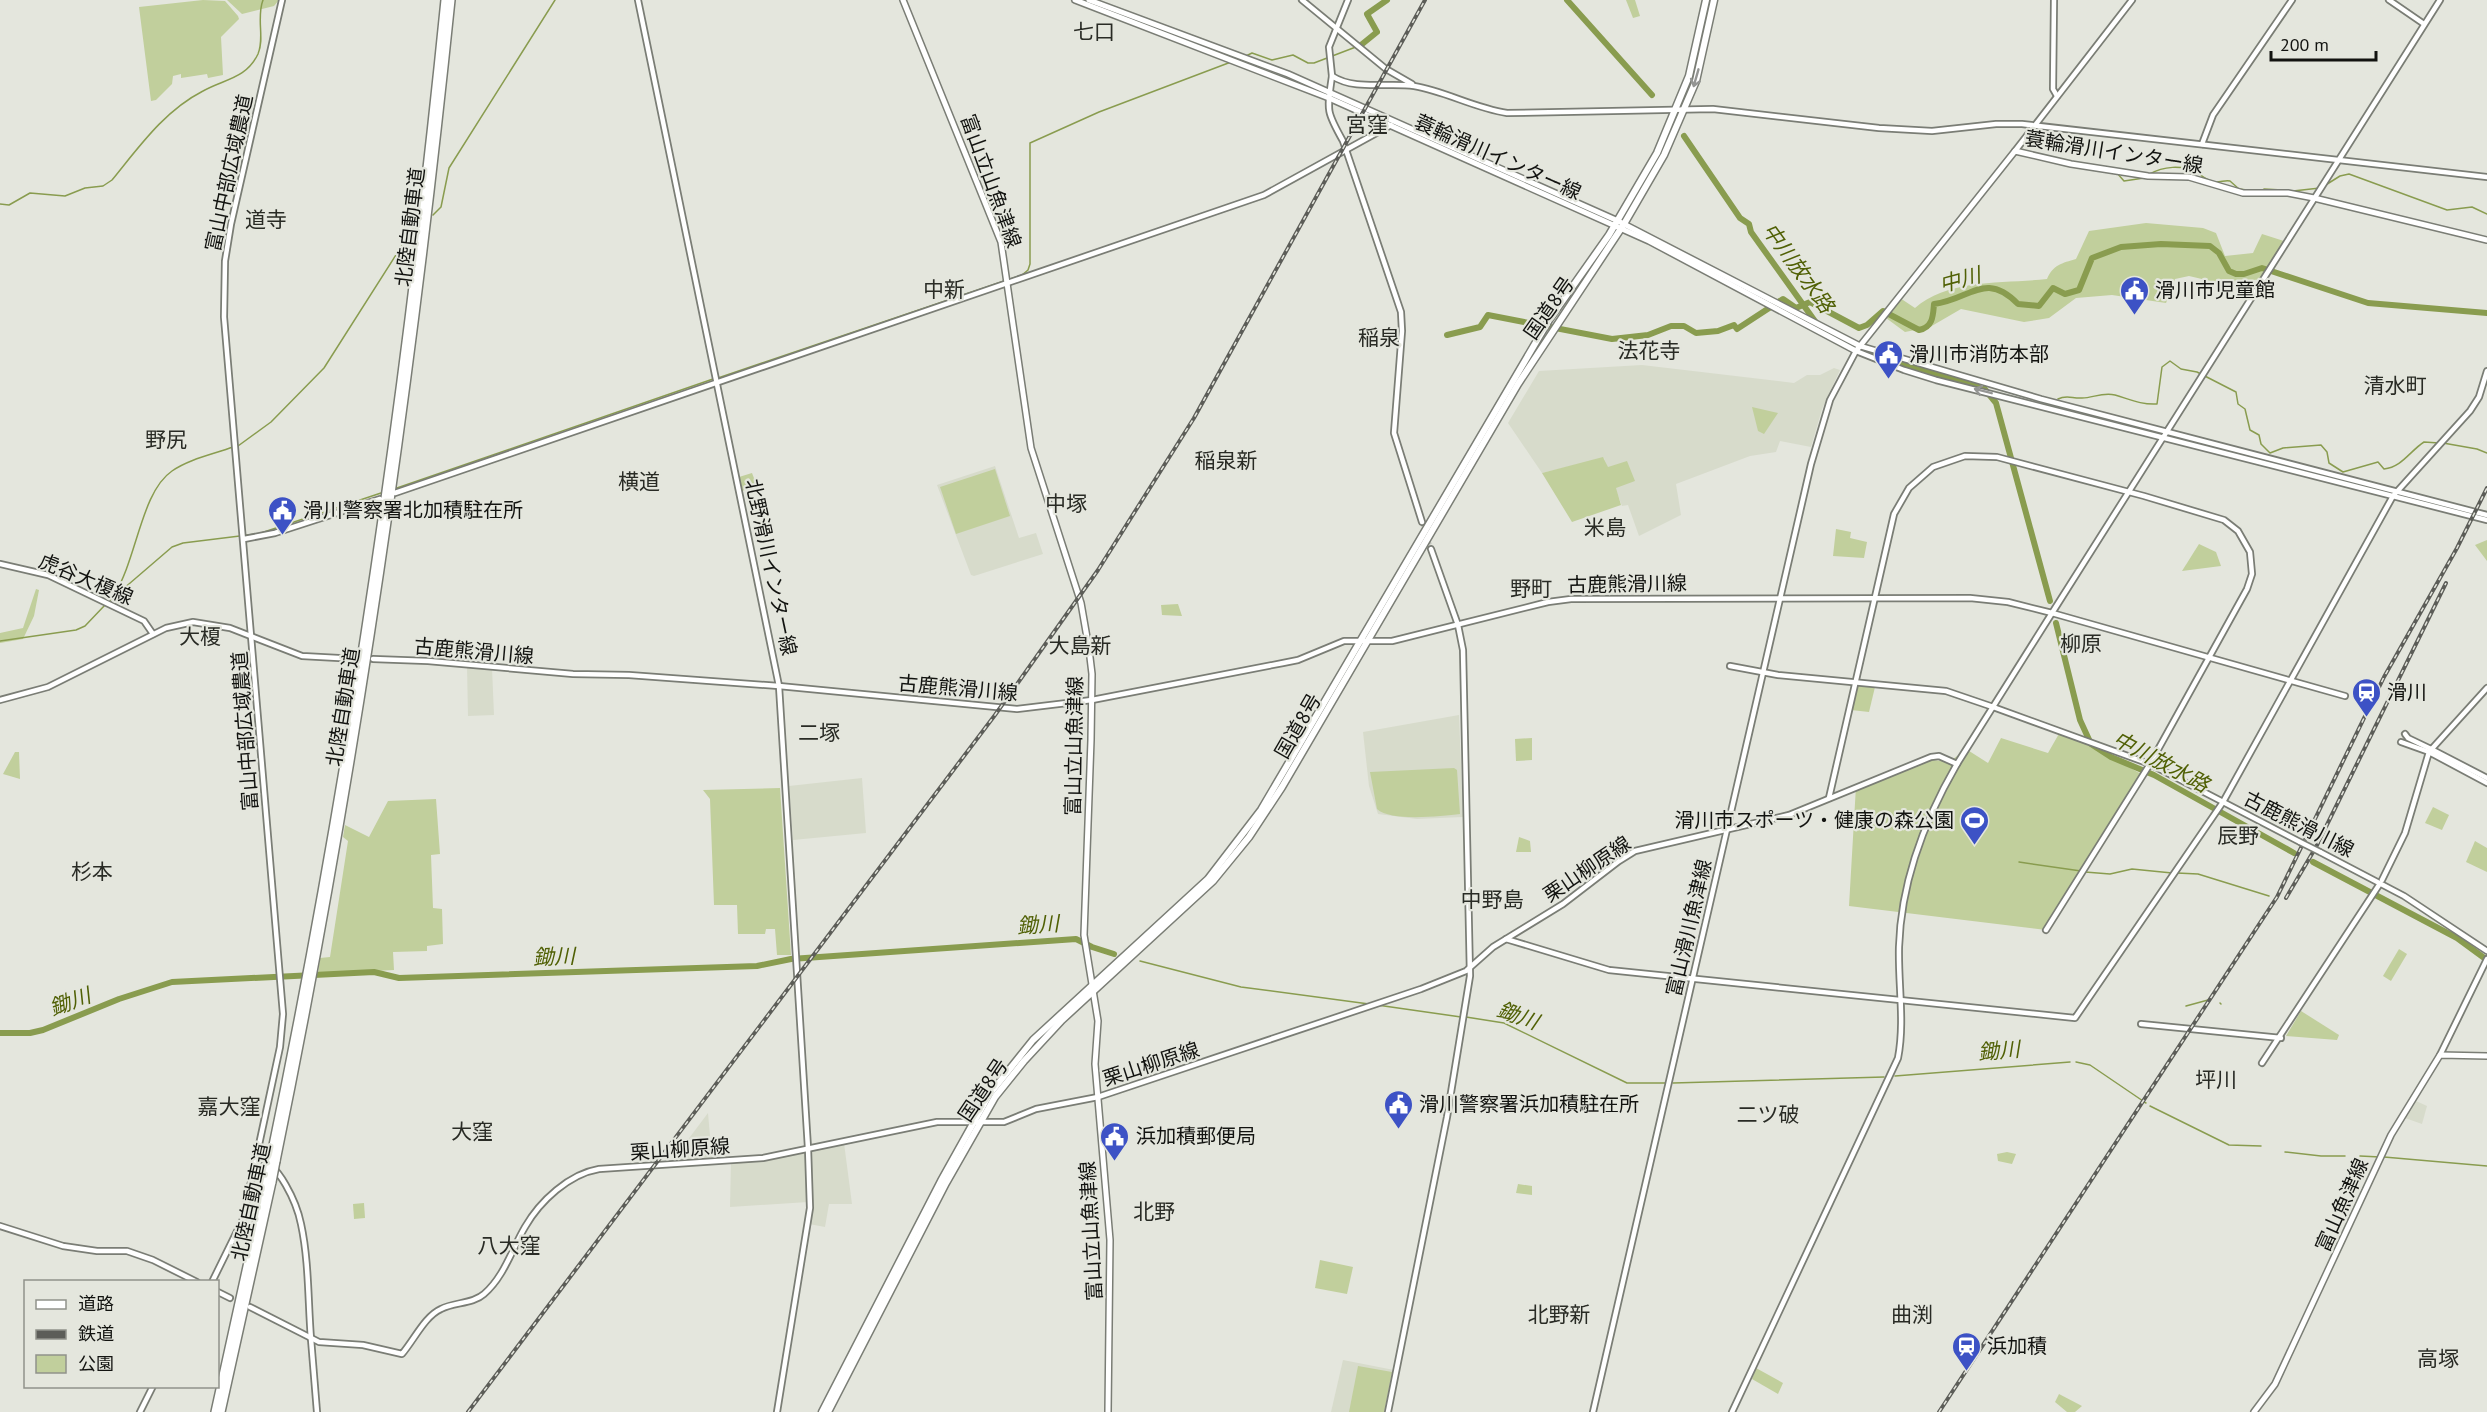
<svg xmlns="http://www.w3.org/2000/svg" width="2487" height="1412" viewBox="0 0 2487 1412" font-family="'PT Sans','Noto Sans JP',sans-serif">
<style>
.built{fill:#d7dbcb}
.green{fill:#c1cf9c}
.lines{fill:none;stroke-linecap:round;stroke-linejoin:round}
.stream{stroke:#899c4f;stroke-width:1.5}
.river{stroke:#899c4f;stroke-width:6}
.tertiary-tunnel{stroke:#c4c6be;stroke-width:4.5;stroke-dasharray:4.5 2;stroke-linecap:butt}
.tertiary-casing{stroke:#7a7d75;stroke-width:8}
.secondary-casing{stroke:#7a7d75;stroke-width:8}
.primary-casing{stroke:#7a7d75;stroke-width:8}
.trunk-casing{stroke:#7a7d75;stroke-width:9}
.motorway-casing{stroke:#7a7d75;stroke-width:10}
.tertiary{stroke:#fff;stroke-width:4.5}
.secondary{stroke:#fff;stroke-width:4.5}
.primary{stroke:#fff;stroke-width:5}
.trunk{stroke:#fff;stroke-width:6}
.motorway{stroke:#fff;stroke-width:7}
.rail-casing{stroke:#5c5d58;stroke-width:4}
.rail{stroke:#e4e6dd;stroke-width:1.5;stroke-dasharray:4.5;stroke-linecap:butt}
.secondary-bridge-casing{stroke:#7a7d75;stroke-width:8;stroke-linecap:butt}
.motorway-bridge-casing{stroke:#7a7d75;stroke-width:10;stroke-linecap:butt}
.secondary-bridge{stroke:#fff;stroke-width:4.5}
.motorway-bridge{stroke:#fff;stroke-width:7}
.oneway{stroke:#949593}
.labels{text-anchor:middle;stroke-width:4.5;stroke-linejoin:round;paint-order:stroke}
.street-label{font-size:20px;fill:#121310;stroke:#e4e6dd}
.poi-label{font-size:20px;fill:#121310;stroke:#e4e6dd;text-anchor:start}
.neighbourhood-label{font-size:21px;fill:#292b25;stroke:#e4e6dd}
.water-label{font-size:21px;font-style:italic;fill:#506005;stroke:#e4e6dd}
</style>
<rect width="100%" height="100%" fill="#e4e6dd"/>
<g class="built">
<path d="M1642 365 1794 383 1807 375H1820L1834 368 1840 370 1822 409 1811 447 1780 441 1776 452 1750 456 1676 484 1681 515 1639 536 1628 505 1622 506 1604 458 1542 473 1508 423 1539 371Z"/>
<path d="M995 466 1019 538 1036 533 1043 554 974 576 971 575 937 485Z"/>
<path d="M467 666 492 668 494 715 468 716Z"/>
<path d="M1459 715 1463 817 1417 819 1378 814 1369 786 1363 732Z"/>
<path d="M862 778 866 833 793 840 789 786Z"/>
<path d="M2416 1101 2427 1106 2422 1124 2405 1118Z"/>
<path d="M708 1113 712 1159 681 1161V1149Z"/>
<path d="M844 1143 852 1204H829L825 1227 809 1224 813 1202 810 1153 812 1150Z"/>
<path d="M804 1151 807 1153 808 1202 730 1207 731 1162Z"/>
<path d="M1343 1360 1394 1370 1386 1412H1331Z"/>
</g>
<g class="green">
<path d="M203 0 225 1 238 16 239 19 221 37 223 75 208 78 207 74 181 78V74L173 76 172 84 156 100 151 101 139 7Z"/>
<path d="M227 0H279L274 6 242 14Z"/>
<path d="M1626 0H1635L1640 16 1633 18Z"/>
<path d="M2146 223 2203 228 2216 233 2225 256 2253 253 2262 234 2287 242 2264 279 2219 283 2189 276 2175 279 2166 303 2112 295 2076 298 2049 318 2024 322 1961 309 1930 327 1905 332 1886 318 1900 298 1915 308C1949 278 2004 284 2047 279 2053 265 2062 263 2076 259L2089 231Z"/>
<path d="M1752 407 1778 413 1764 434 1758 431Z"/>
<path d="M1603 457 1608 467 1627 461 1635 481 1616 488 1621 505 1572 522 1542 473Z"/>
<path d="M995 469 1010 516 956 534 940 487Z"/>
<path d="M752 473 757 486 742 491 739 477Z"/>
<path d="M1836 529 1851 532 1850 538 1867 542 1864 558 1833 556Z"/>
<path d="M2487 540V561L2475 545Z"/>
<path d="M2199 544 2216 552 2221 566 2182 571Z"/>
<path d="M36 589 39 590 34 616 23 639 0 643V633L23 628Z"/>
<path d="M1178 604 1182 616 1162 615 1161 605Z"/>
<path d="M1857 685 1875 687 1869 712 1851 710Z"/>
<path d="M2060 732 2078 739 2143 775 2046 930 1849 906 1856 786C1883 775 1919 752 1948 763L1966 749 1988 763 2001 738 2048 753Z"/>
<path d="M1532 738V760L1516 761 1515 739Z"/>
<path d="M15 752H19L20 779 3 774Z"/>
<path d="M1454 768 1457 770 1460 814C1441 816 1391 822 1377 809L1370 772Z"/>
<path d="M780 788 791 955H777L775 929H766L765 934H738L737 905H714L710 799 703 790Z"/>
<path d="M436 799 440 854 431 855 433 908 442 909 443 944 427 946V951L393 952 394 970 318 974 320 958 330 957 348 841 343 837 345 825 369 837 388 801Z"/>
<path d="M2433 807 2449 815 2442 830 2425 823Z"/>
<path d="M1519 837 1530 841 1531 852H1516Z"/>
<path d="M2475 841 2487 848V872L2466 862Z"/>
<path d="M2399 949 2407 954 2391 981 2383 976Z"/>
<path d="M2301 1011 2339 1035 2337 1040 2286 1036Z"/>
<path d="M2007 1152 2016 1154 2012 1164 1998 1161 1997 1154Z"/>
<path d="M1518 1184 1532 1186V1195L1516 1193Z"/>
<path d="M364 1203 365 1218 354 1219 353 1204Z"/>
<path d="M1320 1260 1353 1267 1347 1294 1315 1288Z"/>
<path d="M1358 1366 1392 1372 1384 1412H1349Z"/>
<path d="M1756 1368 1783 1383 1778 1394 1752 1379Z"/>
<path d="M2059 1394 2082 1406 2075 1412H2067L2055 1402Z"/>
</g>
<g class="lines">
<g class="stream">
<path d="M1246 56 1252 53 1272 60 1293 55 1308 63H1314L1361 45"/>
<path d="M2117 173 2124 181 2144 178"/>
<path d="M2150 174C2163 166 2182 165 2196 172 2202 176 2208 182 2216 182 2222 182 2225 180 2230 181L2239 189 2247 190"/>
<path d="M2324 186 2340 176 2349 174 2447 210 2472 207 2487 214"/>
<path d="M2261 191 2264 189 2282 190"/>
<path d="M2293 191 2320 188"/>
<path d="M0 204 9 205 30 193 65 196 85 188 103 186 112 180C139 147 164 111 203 91 224 79 246 79 258 54 265 38 256 18 263 0"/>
<path d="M433 215 441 207 449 168 555 0"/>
<path d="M718 378 1022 275 1028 270 1030 264V143L1099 112 1231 62"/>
<path d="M2058 399C2067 394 2073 399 2082 398 2093 398 2102 392 2115 395 2129 399 2141 405 2157 404L2162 367 2170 361 2181 369 2197 372 2236 392 2238 404 2245 409 2250 430 2259 435 2261 444 2270 453 2283 448 2321 445 2327 452 2329 463 2343 472 2378 462 2384 469C2402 467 2410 451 2424 442L2439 443"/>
<path d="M2443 443 2477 449 2487 453"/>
<path d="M238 446 271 422 324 368 415 225"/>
<path d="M394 489 713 379"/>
<path d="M261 533 384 492"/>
<path d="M114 595C137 559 141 492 172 471 189 459 214 454 233 447"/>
<path d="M108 602 172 547 183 543 256 534"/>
<path d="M0 641 76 630 85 626 105 605"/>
<path d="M2019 862 2081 871"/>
<path d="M2085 872 2110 874 2132 869 2172 873"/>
<path d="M2177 873 2198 874 2269 896"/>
<path d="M1140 961 1241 987 1369 1004"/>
<path d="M2220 1003 2221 1004"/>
<path d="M1377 1005 1461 1017"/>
<path d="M2186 1006 2208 1000"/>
<path d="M1466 1017 1504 1023 1627 1083H1665"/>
<path d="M2076 1062 2090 1065 2143 1101"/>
<path d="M1895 1076 2070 1062"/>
<path d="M1673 1083 1884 1077"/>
<path d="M2144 1102 2146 1103"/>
<path d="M2150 1106 2229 1145 2261 1146"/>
<path d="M2285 1152 2321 1156H2345"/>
<path d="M2360 1156 2380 1157"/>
<path d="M2384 1157 2487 1166"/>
</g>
<g class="river">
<path d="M1567 0 1652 95"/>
<path d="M1361 45 1377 32 1367 14 1387 0"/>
<path d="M1684 136 1740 218 1749 224 1751 232 1817 324"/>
<path d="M1447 335 1480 327 1488 315 1612 339 1648 335 1671 326H1684L1696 333 1718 331 1734 325 1737 329 1783 299 1796 308 1810 302 1859 328 1867 325 1883 311 1919 330C1933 327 1933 316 1934 304 1970 300 1985 270 2018 304L2039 306 2053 288 2065 294 2079 290 2092 258 2121 247 2161 244 2210 246 2219 253 2229 271 2236 274H2244L2262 268 2368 303 2487 313"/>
<path d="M1837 338 1887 359 1983 387 1996 403 2050 601"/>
<path d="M2056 623 2080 720 2091 744 2111 757 2154 775 2294 853"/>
<path d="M2313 862 2457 938 2487 960"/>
<path d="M0 1033H30L43 1030 119 999 172 982 374 972 399 978 757 966 791 959 1076 939 1092 947 1114 954"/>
</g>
<path class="tertiary-tunnel" d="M1422 522 1431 549"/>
<defs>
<g id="tertiary">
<path d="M1302 0 1386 69 1412 84"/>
<path d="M2054 0 2053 89 2057 96"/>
<path d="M2389 0 2424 24"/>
<path d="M1332 76 1329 47 1348 0"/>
<path d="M2202 144 2213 115 2292 0"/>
<path d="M1860 346 2041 399 2487 515"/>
<path d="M1856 351 1904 370 1936 380 2487 520"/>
<path d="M395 493 1264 195 1391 125"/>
<path d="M1422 522 1394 433 1402 331 1401 312 1343 141C1326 111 1327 111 1332 76 1355 91 1388 82 1414 86 1445 91 1474 108 1507 113L1713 109 1879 128 1932 131 1996 124H2022L2487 177"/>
<path d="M244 539 275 533 380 499"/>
<path d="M1730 666 1778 675 1946 691 1993 707"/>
<path d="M2345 696 2052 613 2440 0"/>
<path d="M2431 749 2487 778"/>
<path d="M1829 798 1894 514 1909 488 1933 467 1965 456 1997 457 2144 496 2224 520 2238 531 2250 552 2252 574 2247 589 2150 764 2046 930"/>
<path d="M2382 880 2405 833 2429 752 2487 783"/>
<path d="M1506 939 1609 970 2075 1018 2223 802 2393 496 2470 411 2479 397 2487 371"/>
<path d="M2141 1024 2281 1038"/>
<path d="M2262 1063 2379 885"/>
<path d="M257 1158C279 1162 297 1204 301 1224 309 1261 308 1302 311 1339"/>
<path d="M212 1282 243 1219 280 1047 283 1014 224 317 225 261 231 224 282 0"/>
<path d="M777 1412 810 1208 808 1148"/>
<path d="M1388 1412 1447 1117 1470 976 1463 650 1458 625 1431 549"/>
<path d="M1732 1412 1898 1058C1905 1022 1898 984 1899 947 1901 881 1924 821 1957 764"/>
</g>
<g id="secondary">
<path d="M638 0 779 686 808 1148"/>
<path d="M2015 151 2132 0"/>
<path d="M0 564 48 575 144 621 153 634"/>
<path d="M0 700 48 687 166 628 193 622 230 628 302 656 357 659"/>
<path d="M1993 707 2150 764 2300 842"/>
<path d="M2405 734 2408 738 2431 749"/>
<path d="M2401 742 2429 752 2487 688"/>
<path d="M2320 852 2404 896 2487 951"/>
<path d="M2440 1055 2487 959"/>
<path d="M0 1226 63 1246 97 1251H127L153 1260 197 1282"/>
<path d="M218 1292 230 1298"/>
<path d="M250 1307 319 1342 363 1345 402 1354C414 1340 425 1316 441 1309 454 1302 473 1304 484 1294 504 1277 512 1249 525 1227 540 1201 569 1174 599 1169L763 1158 937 1122H1004L1036 1109 1098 1097 1421 989 1466 971 1493 947 1563 904 1619 861 1635 851 1789 815 1931 757 1939 756 1957 764 2052 613 2008 602 1970 598 1571 599 1548 602 1392 641H1344L1298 660 1283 663 1092 700 1017 709 779 686 629 675 573 674 428 661 373 659"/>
<path d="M311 1339 317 1412"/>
<path d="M140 1412 153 1386"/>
<path d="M1593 1412 1811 464 1830 400 1856 351"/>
</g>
<g id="primary">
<path d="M903 0 1001 242 1031 448 1081 603 1089 649 1092 674 1091 740 1084 935 1098 1021 1095 1064 1110 1240 1108 1412"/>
<path d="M1075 0 1329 98 1649 241 1856 351 2015 151 2071 164 2148 176 2189 177 2243 193H2288L2314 198 2487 240"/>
<path d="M1089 0 1288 74 1618 221 1860 346"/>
<path d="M2254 1412 2275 1384 2391 1135 2440 1055 2487 1056"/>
</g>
<g id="trunk">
<path d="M822 1412 941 1181 989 1095 1033 1040 1208 879 1261 810 1549 320 1609 235 1657 153 1689 76 1706 0"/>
<path d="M828 1412 946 1183 995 1097 1024 1061 1062 1020 1213 881 1249 837 1282 787 1518 384 1624 224 1664 155 1696 81 1714 0"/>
</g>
<g id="motorway">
<path d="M270 1160C350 777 406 389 445 0"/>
<path d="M276 1161C355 777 411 390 451 0"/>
<path d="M215 1412 266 1180"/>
<path d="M221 1412 272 1182"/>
</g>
</defs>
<use href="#tertiary" class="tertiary-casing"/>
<use href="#secondary" class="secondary-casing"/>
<use href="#primary" class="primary-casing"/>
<use href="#trunk" class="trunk-casing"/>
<use href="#motorway" class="motorway-casing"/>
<use href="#tertiary" class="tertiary"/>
<use href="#secondary" class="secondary"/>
<use href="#primary" class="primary"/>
<use href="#trunk" class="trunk"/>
<use href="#motorway" class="motorway"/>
<defs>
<g id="rail">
<path d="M2286 898 2316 847 2446 583"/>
<path d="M468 1412 995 715 1098 570 1194 418 1425 0"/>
<path d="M1939 1412 2277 897 2384 677 2457 548 2487 488"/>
</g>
</defs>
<use href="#rail" class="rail-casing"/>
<use href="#rail" class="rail"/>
<defs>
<path id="secondary-bridge" d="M2300 842 2320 852"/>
<g id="motorway-bridge">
<path d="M266 1180 270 1160"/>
<path d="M272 1182 276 1161"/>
</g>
</defs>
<use href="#secondary-bridge" class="secondary-bridge-casing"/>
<use href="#motorway-bridge" class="motorway-bridge-casing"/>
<use href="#secondary-bridge" class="secondary-bridge"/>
<use href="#motorway-bridge" class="motorway-bridge"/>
</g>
<defs><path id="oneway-shaft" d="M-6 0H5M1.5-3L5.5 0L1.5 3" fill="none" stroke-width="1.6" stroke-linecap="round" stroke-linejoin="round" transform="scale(1.5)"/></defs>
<g class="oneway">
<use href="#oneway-shaft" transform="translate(1696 78) rotate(106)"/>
<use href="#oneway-shaft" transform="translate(1983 391) rotate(-166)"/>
</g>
<defs>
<symbol id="civic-pin" viewBox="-11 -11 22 30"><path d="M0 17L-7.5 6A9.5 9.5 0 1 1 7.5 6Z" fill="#3d52c5" stroke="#e4e6dd"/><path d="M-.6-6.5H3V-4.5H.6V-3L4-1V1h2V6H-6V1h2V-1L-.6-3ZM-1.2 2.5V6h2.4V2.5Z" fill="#fff"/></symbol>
<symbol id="station-pin" viewBox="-11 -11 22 30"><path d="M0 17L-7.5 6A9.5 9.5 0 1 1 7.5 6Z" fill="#3d52c5" stroke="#e4e6dd"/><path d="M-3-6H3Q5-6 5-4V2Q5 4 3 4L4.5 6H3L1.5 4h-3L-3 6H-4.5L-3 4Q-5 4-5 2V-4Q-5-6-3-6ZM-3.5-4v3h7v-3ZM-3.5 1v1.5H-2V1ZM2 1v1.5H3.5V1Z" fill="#fff"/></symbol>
<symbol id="stadium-pin" viewBox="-11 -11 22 30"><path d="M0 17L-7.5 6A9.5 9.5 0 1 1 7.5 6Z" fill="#3d52c5" stroke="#e4e6dd"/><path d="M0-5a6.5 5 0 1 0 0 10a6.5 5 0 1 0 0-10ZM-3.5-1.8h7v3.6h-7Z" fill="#fff"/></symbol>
</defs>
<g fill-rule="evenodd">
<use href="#civic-pin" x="2118" y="274" width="33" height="45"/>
<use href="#civic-pin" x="1872" y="338" width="33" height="45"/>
<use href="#civic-pin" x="266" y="494" width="33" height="45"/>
<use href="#station-pin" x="2350" y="676" width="33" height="45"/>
<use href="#stadium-pin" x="1958" y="804" width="33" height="45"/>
<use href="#civic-pin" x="1382" y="1088" width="33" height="45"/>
<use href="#civic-pin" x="1098" y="1120" width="33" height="45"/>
<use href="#station-pin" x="1950" y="1330" width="33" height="45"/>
</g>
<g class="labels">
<g class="street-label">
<text transform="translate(2114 152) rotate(9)" y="7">蓑輪滑川インター線</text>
<text transform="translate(1498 157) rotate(24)" y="7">蓑輪滑川インター線</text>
<text transform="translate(229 173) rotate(-78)" y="7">富山中部広域農道</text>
<text transform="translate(991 181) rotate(70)" y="7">富山立山魚津線</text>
<text transform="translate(410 227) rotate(-83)" y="7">北陸自動車道</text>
<text transform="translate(1549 308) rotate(-55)" y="7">国道8号</text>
<text transform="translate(771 567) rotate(78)" y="7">北野滑川インター線</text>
<text transform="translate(86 579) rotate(23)" y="7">虎谷大榎線</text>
<text transform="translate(1627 584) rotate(-1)" y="7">古鹿熊滑川線</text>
<text transform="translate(474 651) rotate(5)" y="7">古鹿熊滑川線</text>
<text transform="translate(958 688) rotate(5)" y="7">古鹿熊滑川線</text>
<text transform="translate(343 707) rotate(-81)" y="7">北陸自動車道</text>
<text transform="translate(1298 726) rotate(-60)" y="7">国道8号</text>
<text transform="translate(245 731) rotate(-94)" y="7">富山中部広域農道</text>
<text transform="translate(1074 746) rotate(-89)" y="7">富山立山魚津線</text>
<text transform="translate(2299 824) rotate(27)" y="7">古鹿熊滑川線</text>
<text transform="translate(1587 869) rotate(-34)" y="7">栗山柳原線</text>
<text transform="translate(1689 928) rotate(-77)" y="7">富山滑川魚津線</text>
<text transform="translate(1151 1064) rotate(-18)" y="7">栗山柳原線</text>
<text transform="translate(983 1090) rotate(-56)" y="7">国道8号</text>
<text transform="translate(680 1149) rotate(-4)" y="7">栗山柳原線</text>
<text transform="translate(251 1202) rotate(-78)" y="7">北陸自動車道</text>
<text transform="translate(2342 1205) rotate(-66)" y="7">富山魚津線</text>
<text transform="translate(1091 1231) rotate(-93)" y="7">富山立山魚津線</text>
</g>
<g class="poi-label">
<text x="2155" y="297">滑川市児童館</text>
<text x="1909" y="361">滑川市消防本部</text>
<text x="303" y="517">滑川警察署北加積駐在所</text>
<text x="2387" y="699">滑川</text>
<text x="1954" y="827" text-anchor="end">滑川市スポーツ・健康の森公園</text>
<text x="1419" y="1111">滑川警察署浜加積駐在所</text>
<text x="1136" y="1143">浜加積郵便局</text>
<text x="1987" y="1353">浜加積</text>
</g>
<g class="neighbourhood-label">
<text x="1094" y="39">七口</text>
<text x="1367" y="132">宮窪</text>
<text x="266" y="227">道寺</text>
<text x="944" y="297">中新</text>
<text x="1379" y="345">稲泉</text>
<text x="1649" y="358">法花寺</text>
<text x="2395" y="393">清水町</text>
<text x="166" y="447">野尻</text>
<text x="1226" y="468">稲泉新</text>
<text x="639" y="489">横道</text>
<text x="1066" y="511">中塚</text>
<text x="1605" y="535">米島</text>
<text x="1531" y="596">野町</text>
<text x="200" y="644">大榎</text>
<text x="2081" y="651">柳原</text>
<text x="1080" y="653">大島新</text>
<text x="819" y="740">二塚</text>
<text x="2238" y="843">辰野</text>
<text x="92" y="879">杉本</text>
<text x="1492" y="907">中野島</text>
<text x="2216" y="1087">坪川</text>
<text x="229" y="1114">嘉大窪</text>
<text x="1768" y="1122">二ツ破</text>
<text x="472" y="1139">大窪</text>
<text x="1154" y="1219">北野</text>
<text x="509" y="1253">八大窪</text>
<text x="1559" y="1322">北野新</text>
<text x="1912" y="1322">曲渕</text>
<text x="2438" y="1366">高塚</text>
</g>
<g class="water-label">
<text transform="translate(1798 268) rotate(54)" y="7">中川放水路</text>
<text transform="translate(1960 280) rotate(-15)" y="7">中川</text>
<text transform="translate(2161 762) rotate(28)" y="7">中川放水路</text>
<text transform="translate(1038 925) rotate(-4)" y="7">鋤川</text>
<text transform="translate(554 957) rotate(-2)" y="7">鋤川</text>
<text transform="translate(70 1002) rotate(-20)" y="7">鋤川</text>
<text transform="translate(1518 1016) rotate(20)" y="7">鋤川</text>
<text transform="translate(1999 1051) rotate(-5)" y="7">鋤川</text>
</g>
</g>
<rect x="24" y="1280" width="195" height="108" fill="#e4e6dd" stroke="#90928b" stroke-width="1.5"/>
<rect x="36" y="1300" width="30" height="9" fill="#ffffff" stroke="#90928b" stroke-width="1.5"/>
<text x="78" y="1310" font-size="18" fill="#121310">道路</text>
<rect x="36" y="1330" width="30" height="9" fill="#5c5d58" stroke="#90928b" stroke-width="1.5"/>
<text x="78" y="1340" font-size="18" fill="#121310">鉄道</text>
<rect x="36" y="1355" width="30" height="18" fill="#c1cf9c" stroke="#90928b" stroke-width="1.5"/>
<text x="78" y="1370" font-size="18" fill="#121310">公園</text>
<path d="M2271 51v9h105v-9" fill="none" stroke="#121310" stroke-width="3"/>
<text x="2280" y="51" font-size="18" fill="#121310" stroke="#e4e6dd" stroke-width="4.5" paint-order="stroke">200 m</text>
</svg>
